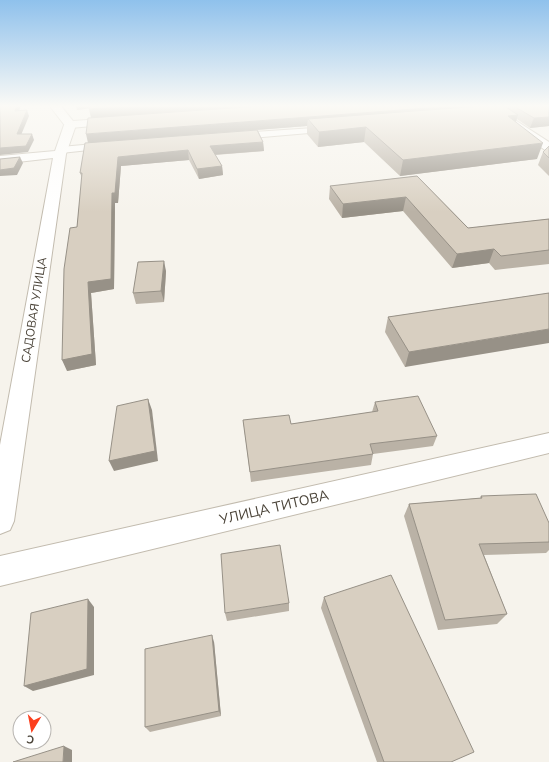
<svg xmlns="http://www.w3.org/2000/svg" width="549" height="762" viewBox="0 0 549 762" font-family="'Nunito Sans',sans-serif">
<style>
.lines{fill:none;stroke-linecap:round;stroke-linejoin:round}
.service-casing{stroke:#c2bbae;stroke-width:2}
.minor-casing{stroke:#c2bbae;stroke-width:2}
.tertiary-casing{stroke:#c2bbae;stroke-width:2}
.service{fill:#fff;fill-rule:evenodd}
.minor{fill:#fff;fill-rule:evenodd}
.tertiary{fill:#fff;fill-rule:evenodd}
.wall{fill:#bab2a6}
.shaded-wall{fill:#979187}
.building{fill:#d8cfc1;stroke:#979187}
.labels{text-anchor:middle;stroke-width:4;stroke-linejoin:round;paint-order:stroke}
.street-label{font-size:12px;fill:#4b4439;stroke:#fff}
.near-street-label{font-size:14px;fill:#4b4439;stroke:#fff}
</style>
<rect width="100%" height="100%" fill="#f6f3ec"/>
<g class="lines">
<defs>
<g id="service">
<path d="M329 127H332V131L238 139 234 136 238 133Z"/>
<path d="M105 143 109 146 108 148 61 153 57 150 61 147Z"/>
</g>
<g id="minor">
<path d="M480 105H492L549 142V151L545 150Z"/>
<path d="M70 122 76 125 66 154 14 521 10 530 0 534V445L53 158 0 164V156L55 151 64 125Z"/>
<path d="M549 433V453L0 586V556Z"/>
</g>
<path id="tertiary" d="M49 105H60L73 121 116 118 121 121 116 124 70 128 66 127Z"/>
</defs>
<use href="#service" class="service-casing"/>
<use href="#minor" class="minor-casing"/>
<use href="#tertiary" class="tertiary-casing"/>
<use href="#service" class="service"/>
<use href="#minor" class="minor"/>
<use href="#tertiary" class="tertiary"/>
</g>
<g class="wall">
<path d="M275 105H549V126L530 128 517 119 516 122 537 159 400 176 364 142 318 147 307 134V126L258 130 263 142 264 151 215 155 222 166 223 175 199 179 189 160 121 166 118 203H115L114 289 91 293 96 365 67 371 77 227 82 178 80 173 88 143Z"/>
<path d="M549 146V176L538 165 543 152Z"/>
<path d="M417 176 468 228 549 219V264L495 270 489 263 452 268 403 211 342 218 329 199 330 186Z"/>
<path d="M166 271 164 302 136 304 133 293Z"/>
<path d="M549 293 405 367 385 332 388 317Z"/>
<path d="M375 402 437 436 433 446 373 454 371 465 251 482 243 420 291 424 372 412Z"/>
<path d="M481 496 549 523V550L546 553 484 555 507 614 497 624 438 630 404 516 409 504 480 498Z"/>
<path d="M324 597 451 762H377L321 608Z"/>
<path d="M289 603V611L227 621 225 613Z"/>
<path d="M214 642 221 716 150 732 145 727Z"/>
</g>
<g class="shaded-wall">
<path d="M17 105H21L17 117 15 111Z"/>
<path d="M76 105H92L93 108 77 110Z"/>
<path d="M143 105H273L91 118 89 109Z"/>
<path d="M466 105H490L308 119 307 126 88 143 86 134Z"/>
<path d="M27 110 29 116 19 140 17 134Z"/>
<path d="M518 115 513 130 508 116Z"/>
<path d="M549 117V126L530 128 534 118Z"/>
<path d="M366 127 364 142 318 147 319 132Z"/>
<path d="M32 134 34 140 28 152 0 155V148Z"/>
<path d="M263 142 264 151 211 155 210 146Z"/>
<path d="M543 143 537 159 400 176 403 160Z"/>
<path d="M188 150 189 160 121 166 118 203H115L114 289 91 293 96 365 67 371 62 360 88 282 112 193 118 157Z"/>
<path d="M20 157 23 163 17 175 0 176V170Z"/>
<path d="M222 166 223 175 199 179 197 169Z"/>
<path d="M406 197 403 211 342 218 343 204Z"/>
<path d="M494 249 489 263 452 268 457 254Z"/>
<path d="M164 261 166 271 164 302 161 291Z"/>
<path d="M549 329V343L405 367 409 352Z"/>
<path d="M148 399 152 410 158 461 114 471 109 461Z"/>
<path d="M88 599 94 607V675L33 691 24 686Z"/>
<path d="M212 635 214 642 221 716 219 711Z"/>
<path d="M64 746 72 750V762H63Z"/>
</g>
<g class="building">
<path d="M0 105H17L15 111 27 110 17 134H32L26 146 0 148Z"/>
<path d="M90 105H143L89 109Z"/>
<path d="M275 105H466L86 134 88 118Z"/>
<path d="M494 105H503L518 115 508 116 543 143 403 160 366 127 319 132 308 119Z"/>
<path d="M512 105H549V117L534 118Z"/>
<path d="M257 130 263 142 210 146 222 166 197 169 188 150 118 157 115 193H112L111 279 88 282 92 354 62 360 64 269 70 228 77 227 82 173H80L85 143Z"/>
<path d="M549 146V158L543 152Z"/>
<path d="M20 157 14 168 0 170V159Z"/>
<path d="M417 176 468 228 549 219V250L501 256 494 249 457 254 406 197 343 204 330 186Z"/>
<path d="M164 261 161 291 133 293 138 262Z"/>
<path d="M549 293V329L409 352 388 317Z"/>
<path d="M418 396 437 436 370 444 373 454 250 472 243 420 289 415 291 424 378 411 375 402Z"/>
<path d="M148 399 155 451 109 461 117 406Z"/>
<path d="M536 494 549 523V542L479 544 507 614 445 620 409 504 482 498 481 496Z"/>
<path d="M280 545 289 603 225 613 221 554Z"/>
<path d="M391 575 474 752 451 762H384L324 597Z"/>
<path d="M88 599 87 669 24 686 31 613Z"/>
<path d="M212 635 219 711 145 727V649Z"/>
<path d="M64 746 63 762H13Z"/>
</g>
<linearGradient id="sky" x2="0" y2="1"><stop stop-color="#8fc1ec"/><stop offset="0.5" stop-color="#fbfaf6"/><stop offset="1" stop-color="#fbfaf6" stop-opacity="0"/></linearGradient>
<rect width="549" height="212" fill="url(#sky)"/>
<g class="labels">
<g class="street-label">
<text transform="translate(34 310) rotate(-81)" y="4">САДОВАЯ УЛИЦА</text>
</g>
<g class="near-street-label">
<text transform="translate(274 507) rotate(-13)" y="5">УЛИЦА ТИТОВА</text>
</g>
</g>
<g transform="translate(32 730) rotate(190)"><circle r="19" fill="#ffffff" stroke="#b7b4b0"/>
<path d="M0-3L7 15L0 10L-7 15Z" fill="#fc3f1d"/>
<text y="-6" font-size="11" font-weight="bold" text-anchor="middle" fill="#4b4439">С</text>
</g>
</svg>
